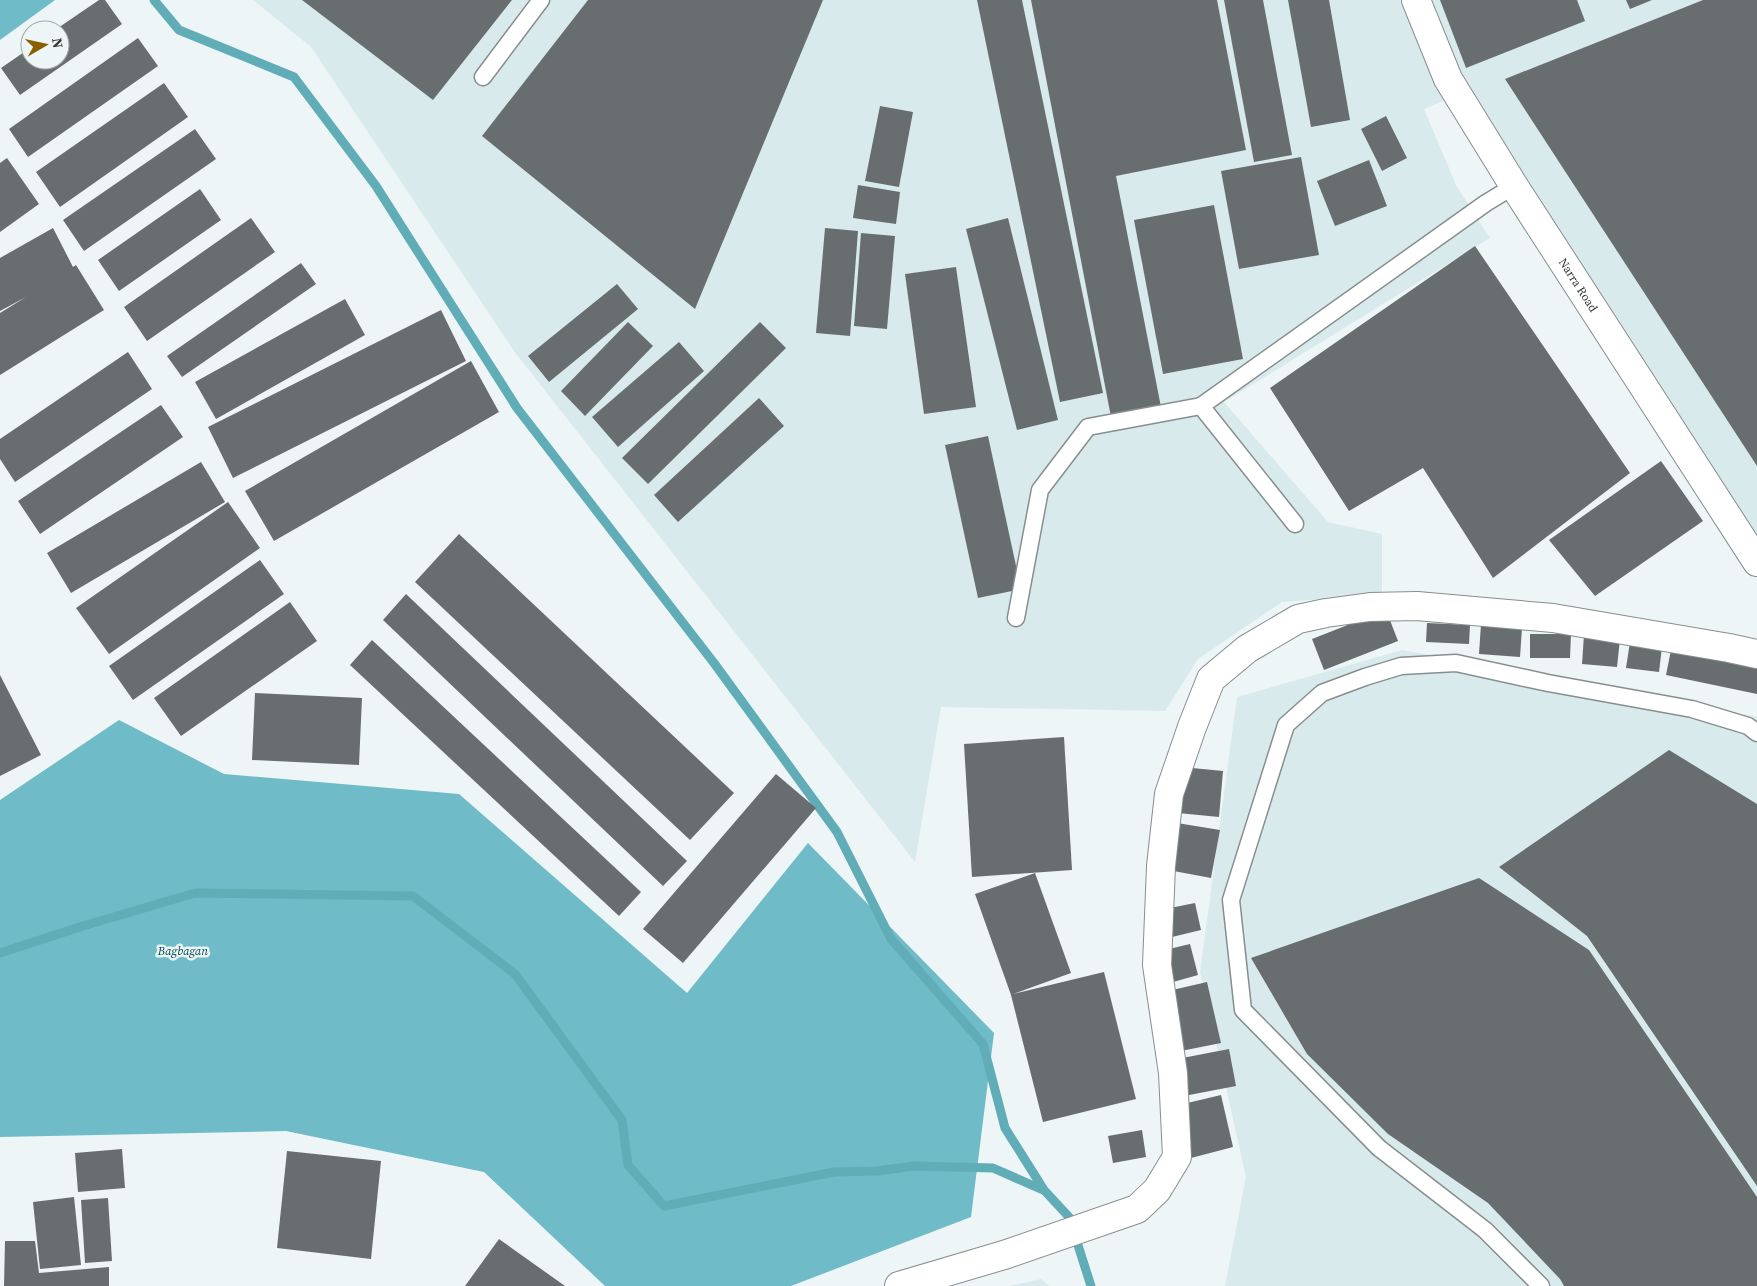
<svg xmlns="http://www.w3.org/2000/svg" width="1757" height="1286" viewBox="0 0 1757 1286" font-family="'Source Serif 4',serif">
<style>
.built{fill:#d9eaed}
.forest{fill:#6fbbc7}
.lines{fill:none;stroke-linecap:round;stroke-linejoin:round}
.stream{stroke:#60adb8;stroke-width:9}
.building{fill:#686e6f}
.lane-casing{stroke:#878e8f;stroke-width:19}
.secondary-casing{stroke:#878e8f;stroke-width:30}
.lane{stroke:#fff;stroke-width:16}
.secondary{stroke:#fff;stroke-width:28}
.labels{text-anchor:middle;stroke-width:5;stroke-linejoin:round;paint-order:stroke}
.street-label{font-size:12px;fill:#353839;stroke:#edf5f6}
.park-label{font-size:12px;font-style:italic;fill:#034c55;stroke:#edf5f6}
</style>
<rect width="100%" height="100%" fill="#edf5f6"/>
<g class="built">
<path d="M253 0H1757V576L1496 184 1457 95 1424 109 1456 185 1490 238 1224 402 1328 522 1382 534V595L1282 602 1198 659 1165 711 941 707 915 862 514 351 311 47Z"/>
<path d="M1402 650 1757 717V1286H1225L1246 1177 1200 972 1237 697Z"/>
<path d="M1041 1279 1049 1286H1009Z"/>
</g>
<g class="forest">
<path d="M0 0H55L0 40Z"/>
<path d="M119 720 224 774 459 794 687 993 808 843 994 1033 971 1217 791 1286H605L484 1172 286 1131 0 1137V800Z"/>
</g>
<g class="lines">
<g class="stream">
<path d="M154 0 179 30 294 77 376 186 517 408 714 663 837 832 891 939 983 1044 1005 1128 1044 1190 1069 1217 1091 1286"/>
<path d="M0 953 83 926 195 893 413 896 515 974 622 1120 628 1165 664 1206 834 1172 877 1171 914 1166 993 1168 1043 1190"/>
</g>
</g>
<g class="building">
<path d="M99 0H105L122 24 20 95 1 68 30 48V60H60V30H55Z"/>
<path d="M302 0H512L433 100Z"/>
<path d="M588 0H823L695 309 482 136Z"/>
<path d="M977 0H1022L1103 393 1060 402Z"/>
<path d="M1031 0H1217L1246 150 1116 176 1161 407 1111 417Z"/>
<path d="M1224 0H1263L1292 155 1254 162Z"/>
<path d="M1288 0H1329L1350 120 1311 127Z"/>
<path d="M1440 0H1577L1585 21 1466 68Z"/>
<path d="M1626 0H1652L1630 9Z"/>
<path d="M1703 0H1757V466L1505 79Z"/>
<path d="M138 38 158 66 28 157 9 129Z"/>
<path d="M164 83 188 117 60 207 36 172Z"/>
<path d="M880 106 913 112 899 187 865 181Z"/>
<path d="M1386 116 1407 158 1382 171 1361 129Z"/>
<path d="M195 129 216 159 84 251 63 220Z"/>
<path d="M1301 157 1319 255 1239 269 1221 171Z"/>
<path d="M7 158 39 204 0 232V163Z"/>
<path d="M1369 160 1387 206 1335 226 1317 181Z"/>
<path d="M858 185 900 192 896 224 853 218Z"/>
<path d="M200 189 221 220 119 291 98 260Z"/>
<path d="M1214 205 1243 359 1163 374 1134 220Z"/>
<path d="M251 218 275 252 147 341 124 307Z"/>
<path d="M1008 218 1058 420 1017 430 966 229Z"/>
<path d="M53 228 73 267 76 265 104 310 0 375V313L26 297 0 311V258Z"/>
<path d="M825 228 858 231 850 336 816 333Z"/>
<path d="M861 233 895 236 887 329 854 326Z"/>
<path d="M1475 246 1630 473 1493 578 1423 468 1349 511 1270 388Z"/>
<path d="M301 263 316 284 182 377 167 356Z"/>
<path d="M956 267 976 407 924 414 905 274Z"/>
<path d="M617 284 638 309 549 382 528 356Z"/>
<path d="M345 299 365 335 216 419 195 382Z"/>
<path d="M441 310 466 361 233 478 208 427Z"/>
<path d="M628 322 653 346 585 416 561 391Z"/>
<path d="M760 322 786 348 648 484 622 458Z"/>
<path d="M679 342 704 371 618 447 592 417Z"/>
<path d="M128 352 152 389 15 482 0 459V439Z"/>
<path d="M471 361 499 412 274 541 245 491Z"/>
<path d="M759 398 784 426 678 522 654 495Z"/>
<path d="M161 405 183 437 40 534 18 501Z"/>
<path d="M988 436 1021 589 978 598 945 445Z"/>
<path d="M1661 461 1703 521 1595 596 1549 540Z"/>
<path d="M201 462 225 502 71 593 47 553Z"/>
<path d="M228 502 260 548 109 654 76 608Z"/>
<path d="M459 534 734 793 690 840 415 582Z"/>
<path d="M260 560 284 594 133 700 109 666Z"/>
<path d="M406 594 687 861 663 886 383 620Z"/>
<path d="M290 602 317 641 181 736 154 698Z"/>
<path d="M1386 610 1398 641 1324 670 1312 639Z"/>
<path d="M1427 623 1470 625 1469 644 1426 642Z"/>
<path d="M1481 624 1522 628 1520 657 1479 654Z"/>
<path d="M1530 634H1571L1570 658H1530Z"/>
<path d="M1584 635 1620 639 1617 667 1582 664Z"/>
<path d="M372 640 641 892 619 916 350 665Z"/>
<path d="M1630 642 1662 647 1659 672 1626 668Z"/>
<path d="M1671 650 1757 669V694L1666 675Z"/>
<path d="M0 675 41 755 0 776Z"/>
<path d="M255 693 362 698 359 765 252 760Z"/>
<path d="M1064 737 1072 870 972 877 964 744Z"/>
<path d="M1669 750 1757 804V1186L1587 936 1499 867Z"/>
<path d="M1182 767 1223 771 1219 817 1178 813Z"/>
<path d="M776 774 816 808 683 963 643 929Z"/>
<path d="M1171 822 1220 830 1211 878 1163 869Z"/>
<path d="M1035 873 1071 973 1013 994 1104 972 1136 1099 1043 1122 1011 995 975 894Z"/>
<path d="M1479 878 1589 950 1757 1197V1286H1564L1560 1279 1488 1203 1388 1134 1307 1054 1251 958Z"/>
<path d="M1195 903 1201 930 1172 937 1165 909Z"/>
<path d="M1190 944 1198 975 1173 982 1165 950Z"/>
<path d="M1207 982 1221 1043 1181 1051 1168 991Z"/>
<path d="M1229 1049 1236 1086 1184 1096 1177 1059Z"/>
<path d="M1221 1095 1233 1147 1191 1158 1179 1105Z"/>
<path d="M1142 1130 1146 1157 1113 1163 1108 1136Z"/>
<path d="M122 1149 125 1188 78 1192 75 1153Z"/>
<path d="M287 1151 381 1161 371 1259 277 1248Z"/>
<path d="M74 1197 81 1265 40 1269 33 1202Z"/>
<path d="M108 1198 112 1261 85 1263 81 1200Z"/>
<path d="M499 1239 565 1286H465Z"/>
<path d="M5 1241H35L39 1273 109 1267V1286H4Z"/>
</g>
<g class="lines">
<defs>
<g id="lane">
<path d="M483 77 541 0"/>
<path d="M1295 524 1201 406 1486 203 1514 186"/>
<path d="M1016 618 1040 490 1088 427 1201 406"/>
<path d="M1541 1286 1485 1230 1379 1148 1243 1010 1231 900 1286 725 1322 693 1365 677 1401 666 1456 663 1548 683 1692 709 1748 726 1757 733"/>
</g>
<g id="secondary">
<path id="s1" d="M1416 0 1448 79 1514 186 1757 562"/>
<path d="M899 1286 1004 1255 1137 1209 1157 1190 1177 1157 1173 1073 1157 965 1161 866 1169 794 1192 727 1211 679 1247 649 1298 619 1326 613 1370 607 1417 606 1553 618 1729 648 1757 654"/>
</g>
</defs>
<use href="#lane" class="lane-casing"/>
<use href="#secondary" class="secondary-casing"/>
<use href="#lane" class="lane"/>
<use href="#secondary" class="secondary"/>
</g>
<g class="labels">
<g class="street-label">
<text dy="4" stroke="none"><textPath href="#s1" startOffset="329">Narra Road</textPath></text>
</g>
<g class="park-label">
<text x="183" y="955">Bagbagan</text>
</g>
</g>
<g transform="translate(45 45) rotate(81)"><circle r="24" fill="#edf5f6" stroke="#a3a9aa"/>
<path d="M0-4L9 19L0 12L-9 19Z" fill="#8a5f01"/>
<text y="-8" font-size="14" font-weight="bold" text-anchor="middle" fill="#353839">N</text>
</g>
</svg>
